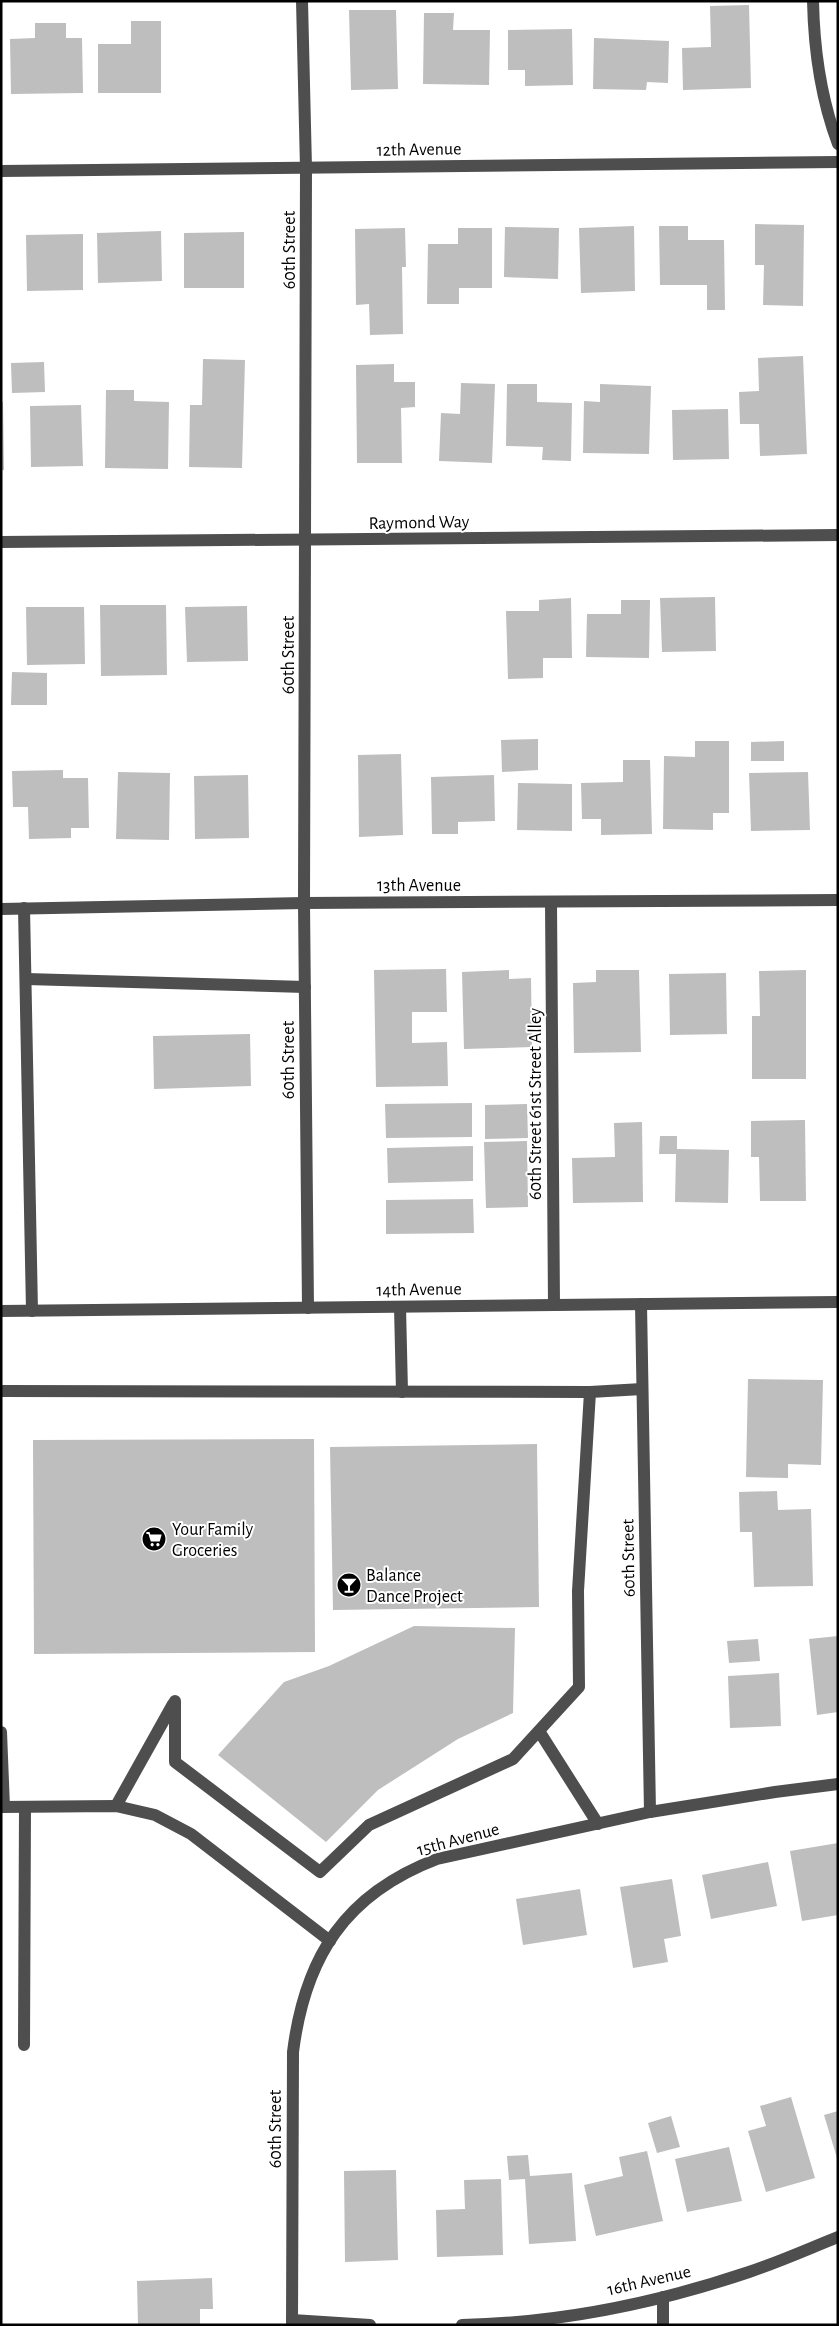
<svg xmlns="http://www.w3.org/2000/svg" width="839" height="2326" viewBox="0 0 839 2326" font-family="'Alegreya Sans',sans-serif">
<style>
.building{fill:#bebebe}
.lines{fill:none;stroke-linecap:round;stroke-linejoin:round}
.minor{stroke:#4e4e4e;stroke-width:12}
.labels{text-anchor:middle;stroke-width:4;stroke-linejoin:round;paint-order:stroke}
.street-label{font-size:18px;fill:#000;stroke:#fff}
.poi-label{font-size:18px;fill:#000;stroke:#fff;text-anchor:start}
</style>
<rect width="100%" height="100%" fill="#fff"/>
<g class="building">
<path d="M749 5 751 88 683 90 682 48 711 47 710 6Z"/>
<path d="M349 10H396L398 89 351 90Z"/>
<path d="M424 13H454L453 30H490L489 85 423 84Z"/>
<path d="M131 21H161V93H98V44H131Z"/>
<path d="M35 23H66V38H82L83 93 11 94 10 39 35 38Z"/>
<path d="M572 29 573 85 525 86V70H508V30Z"/>
<path d="M594 38 669 41 668 83 647 82 646 90 593 89Z"/>
<path d="M755 224 804 225 803 306 763 305 764 265H755Z"/>
<path d="M634 226 635 291 581 293 579 228Z"/>
<path d="M659 226H688V240H724L725 310H707V285H660Z"/>
<path d="M505 227 559 228 558 279 504 277Z"/>
<path d="M405 228 406 267H402L403 334 370 335 369 304 356 305 355 229Z"/>
<path d="M458 228H492V288H459V304H427L428 244H458Z"/>
<path d="M161 231 162 281 98 283 97 233Z"/>
<path d="M244 232V288H184V233Z"/>
<path d="M83 234V290L27 291 26 235Z"/>
<path d="M803 356 807 454 760 456 759 424H740L739 392 759 391 758 358Z"/>
<path d="M203 359 245 360 242 468 189 467 190 405H202Z"/>
<path d="M44 362 45 392 12 393 11 363Z"/>
<path d="M394 364V382H415V407L401 408 402 463H357L356 365Z"/>
<path d="M461 383 495 384 492 463 439 461 441 413 460 414Z"/>
<path d="M507 384H537V402L572 403 571 461 542 460 543 447 506 446Z"/>
<path d="M600 384 651 386 649 454 583 453 584 401 600 402Z"/>
<path d="M106 390H134V401L169 402 168 469 105 468Z"/>
<path d="M1 402H3L4 470H1Z"/>
<path d="M81 405 83 466 31 467 30 406Z"/>
<path d="M728 409 729 459 673 460 672 410Z"/>
<path d="M715 597 716 651 662 652 660 598Z"/>
<path d="M571 598 572 658H543V678L508 679 506 611H539V600Z"/>
<path d="M621 600H650L649 658 586 657 587 614H621Z"/>
<path d="M100 605H166L167 675 101 676Z"/>
<path d="M247 606 248 661 187 662 185 607Z"/>
<path d="M26 607H84L85 664 27 665Z"/>
<path d="M12 672 47 673V705H11Z"/>
<path d="M538 739V770L502 772 501 740Z"/>
<path d="M695 741H729V813H713V830L663 829 664 756 695 757Z"/>
<path d="M784 741V761H751V742Z"/>
<path d="M401 754 403 835 359 837 358 755Z"/>
<path d="M623 760H650L652 834 601 835V819H582L581 783 623 782Z"/>
<path d="M63 770V778H88L89 828H71V838L29 839 28 807H13L12 771Z"/>
<path d="M118 772 170 773 169 840 116 839Z"/>
<path d="M808 772 810 830 751 831 749 773Z"/>
<path d="M248 775 249 838 195 839 194 776Z"/>
<path d="M494 775 495 821 458 822V834H432L431 777Z"/>
<path d="M518 783 572 784V831L517 830Z"/>
<path d="M446 969 447 1012H412V1043L447 1042 448 1086 376 1087 374 970Z"/>
<path d="M509 970V979L531 978 532 1047 464 1049 462 972Z"/>
<path d="M596 970H639L641 1052 574 1053 573 983 596 982Z"/>
<path d="M806 970V1079H752V1016H760L759 971Z"/>
<path d="M726 973 727 1034 670 1035 669 974Z"/>
<path d="M250 1034 251 1086 154 1089 153 1036Z"/>
<path d="M472 1103V1137L386 1138 385 1104Z"/>
<path d="M527 1104 528 1138 485 1139V1105Z"/>
<path d="M805 1120 806 1201H760L759 1157H751V1121Z"/>
<path d="M642 1122 643 1202 573 1203 572 1158 615 1157 614 1123Z"/>
<path d="M660 1136H677V1149L729 1150 728 1203 675 1202 676 1154H659Z"/>
<path d="M527 1141 528 1207 486 1208 484 1142Z"/>
<path d="M473 1146V1181L388 1183 387 1148Z"/>
<path d="M473 1199 474 1233 386 1234V1200Z"/>
<path d="M748 1379 823 1380 821 1465 788 1464V1478L746 1477Z"/>
<path d="M314 1439 315 1652 34 1654 33 1440Z"/>
<path d="M537 1444 539 1607 333 1610 330 1447Z"/>
<path d="M777 1491 778 1510 811 1509 813 1586 754 1587 752 1532H740L739 1492Z"/>
<path d="M414 1626 515 1628 513 1713 458 1739 378 1790 326 1842 218 1755 284 1682 329 1666Z"/>
<path d="M838 1636V1712L817 1715 809 1639Z"/>
<path d="M758 1639 760 1661 729 1663 727 1641Z"/>
<path d="M779 1673 781 1726 730 1728 728 1676Z"/>
<path d="M838 1843V1915L802 1921 790 1851Z"/>
<path d="M768 1862 777 1906 711 1919 702 1875Z"/>
<path d="M672 1879 681 1936 664 1939 668 1962 633 1968 620 1887Z"/>
<path d="M580 1889 587 1935 523 1945 516 1899Z"/>
<path d="M791 2097 815 2178 766 2192 748 2131 766 2126 760 2106Z"/>
<path d="M838 2111V2158H837L824 2115Z"/>
<path d="M671 2116 680 2147 657 2153 648 2123Z"/>
<path d="M729 2147 742 2201 687 2212 675 2159Z"/>
<path d="M647 2151 663 2221 596 2236 584 2185 623 2176 619 2157Z"/>
<path d="M528 2155 530 2176 572 2173 576 2241 529 2244 525 2179 509 2180 507 2156Z"/>
<path d="M396 2170 398 2260 345 2262 344 2171Z"/>
<path d="M501 2179 503 2255 437 2257 436 2210 465 2209 464 2180Z"/>
<path d="M212 2278 213 2309H200V2325H138L137 2281Z"/>
</g>
<g class="lines">
<g class="minor">
<path d="M302 1 306 168 304 903 308 1308"/>
<path d="M813 1C814 49 821 99 838 144"/>
<path d="M1 171 838 162"/>
<path d="M1 542 838 535"/>
<path d="M551 902 554 1305"/>
<path d="M24 908 32 1311"/>
<path d="M1 909 304 903 838 900"/>
<path d="M26 979 305 987"/>
<path d="M641 1304 650 1812"/>
<path d="M400 1307 402 1392"/>
<path d="M1 1311 838 1302"/>
<path d="M1 1391 590 1392 578 1591 579 1687 513 1759 369 1825 320 1872 175 1762V1701"/>
<path d="M590 1392 642 1389"/>
<path d="M539 1731 598 1824"/>
<path d="M1 1732 4 1807"/>
<path d="M116 1806 173 1704"/>
<path d="M1 1807 116 1806 155 1815 191 1834 330 1941"/>
<path d="M24 2045 25 1807"/>
<path d="M292 2320 370 2325"/>
<path d="M292 2325 293 2052C305 1957 345 1894 437 1859L650 1812 775 1792 838 1784"/>
<path d="M462 2325C559 2323 657 2303 749 2272 779 2262 808 2249 838 2237"/>
<path d="M663 2325V2297"/>
</g>
</g>
<defs>
<symbol id="supermarket-disc" viewBox="-11 -11 22 22"><circle r="9.5" fill="#000" stroke="#fff"/><path d="M-6-5.5h2.5l.6 2H6L4.5 2H-2.5L-4.4-4H-6ZM-1.5 3.2a1.3 1.3 0 1 0 .1 0ZM3 3.2a1.3 1.3 0 1 0 .1 0Z" fill="#fff"/></symbol>
<symbol id="bar-disc" viewBox="-11 -11 22 22"><circle r="9.5" fill="#000" stroke="#fff"/><path d="M-6-5H6L.8 .8V4.5H3.5V6h-7V4.5H-.8V.8Z" fill="#fff"/></symbol>
</defs>
<g fill-rule="evenodd">
<use href="#supermarket-disc" x="140" y="1525" width="28" height="28"/>
<use href="#bar-disc" x="335" y="1571" width="28" height="28"/>
</g>
<g class="labels">
<g class="street-label">
<text transform="translate(419 149) rotate(-1)" y="6">12th Avenue</text>
<text transform="translate(289 250) rotate(-90)" y="6">60th Street</text>
<text transform="translate(419 522) rotate(-1)" y="6">Raymond Way</text>
<text transform="translate(288 655) rotate(-90)" y="6">60th Street</text>
<text x="419" y="891">13th Avenue</text>
<text transform="translate(288 1060) rotate(-90)" y="6">60th Street</text>
<text transform="translate(535 1104) rotate(-90)" y="6">60th Street 61st Street Alley</text>
<text transform="translate(419 1289) rotate(-1)" y="6">14th Avenue</text>
<text transform="translate(628 1558) rotate(-91)" y="6">60th Street</text>
<text transform="translate(458 1839) rotate(-15)" y="6">15th Avenue</text>
<text transform="translate(275 2129) rotate(-90)" y="6">60th Street</text>
<text transform="translate(649 2280) rotate(-13)" y="6">16th Avenue</text>
</g>
<g class="poi-label">
<text x="172" y="1535">Your Family<tspan x="172" dy="21">Groceries</tspan></text>
<text x="366" y="1581">Balance<tspan x="366" dy="21">Dance Project</tspan></text>
</g>
</g>
<rect width="839" height="2326" fill="none" stroke="#000000" stroke-width="5"/>
</svg>
